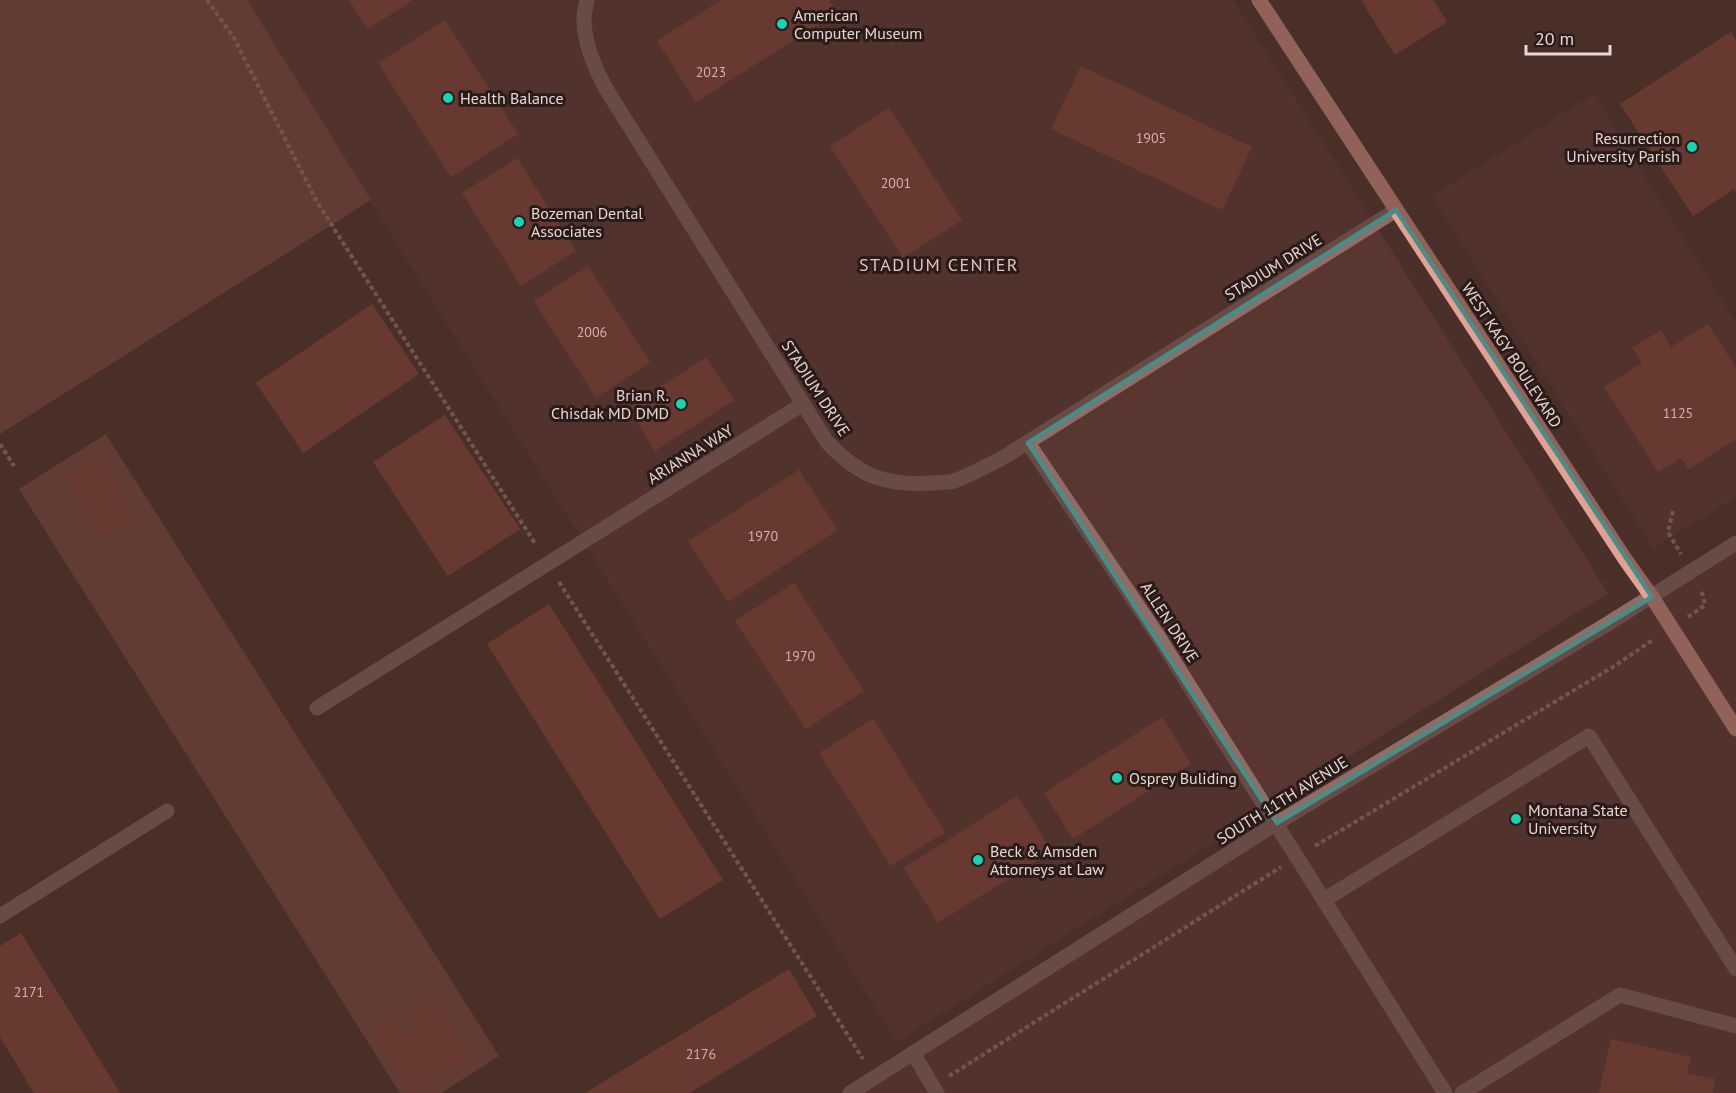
<svg xmlns="http://www.w3.org/2000/svg" width="1736" height="1093" viewBox="0 0 1736 1093" font-family="'PT Sans',sans-serif">
<style>
.built{fill:#5a3630}
.green{fill:#7e4940}
.building{fill:#8c463a}
.lines{fill:none;stroke-linecap:round;stroke-linejoin:round}
.path{stroke:#9c8480;stroke-width:4;stroke-dasharray:4.5 3;stroke-linecap:butt}
.minor{stroke:#8e6d66;stroke-width:15}
.major{stroke:#e4a093;stroke-width:15}
.marked{fill:none;stroke:#468e87;stroke-width:4.5;stroke-linejoin:round}
.poi-dot{fill:#17d5b3;stroke:#281b18;stroke-width:2}
.labels{text-anchor:middle;stroke-width:6;stroke-linejoin:round;paint-order:stroke}
.number-label{font-size:14px;fill:#d2b2ad}
.poi-label{font-size:16px;fill:#ead6d3;stroke:#281b18;text-anchor:start}
.street-label{font-size:16px;fill:#ead6d3;stroke:#281b18}
.neighbourhood-label{font-size:18px;letter-spacing:1.5px;fill:#e8c3bc;stroke:#281b18}
</style>
<rect width="100%" height="100%" fill="#4b2f29"/>
<g class="built">
<path d="M247 0H1233L1608 593 897 1042 337 148Z"/>
<path d="M1594 94 1736 323V497L1653 548 1432 196Z"/>
<path d="M1736 546V1093H858Z"/>
</g>
<g class="green">
<path d="M0 0H247L371 200 0 434Z"/>
<path d="M106 434 499 1056 441 1093H400L19 489Z"/>
</g>
<g class="building">
<path d="M349 0H413L368 29Z"/>
<path d="M721 0H829L837 13 696 102 657 41Z"/>
<path d="M1361 0H1433L1447 22 1395 55Z"/>
<path d="M445 20 518 134 451 177 378 63Z"/>
<path d="M1731 32 1736 40V192L1734 189 1693 216 1620 104Z"/>
<path d="M1081 66 1252 147 1222 210 1051 129Z"/>
<path d="M889 108 962 220 903 258 830 146Z"/>
<path d="M517 158 576 251 521 286 462 193Z"/>
<path d="M588 266 650 362 596 398 534 301Z"/>
<path d="M372 304 419 374 303 453 256 383Z"/>
<path d="M1708 324 1736 368V439L1689 469 1681 458 1658 472 1604 387 1642 363 1632 348 1661 330 1671 347Z"/>
<path d="M706 357 734 400 655 451 628 408Z"/>
<path d="M445 415 520 529 448 576 373 462Z"/>
<path d="M98 456 135 518 102 538 65 476Z"/>
<path d="M799 470 838 530 728 602 688 541Z"/>
<path d="M794 583 864 691 806 729 735 621Z"/>
<path d="M549 604 723 880 660 919 487 644Z"/>
<path d="M1162 717 1191 764 1073 839 1044 793Z"/>
<path d="M873 719 945 832 891 866 819 753Z"/>
<path d="M1017 796 1052 851 938 923 904 868Z"/>
<path d="M21 933 120 1093H34L0 1037V946Z"/>
<path d="M789 969 817 1016 689 1093H585Z"/>
<path d="M434 999 470 1057 410 1093 373 1033 395 1019 406 1038 420 1029 410 1013Z"/>
<path d="M1611 1039 1691 1057 1687 1073 1715 1079 1712 1093H1599Z"/>
</g>
<g class="lines">
<g class="path">
<path d="M207 0 234 38 317 202 536 545"/>
<path d="M0 444 14 466"/>
<path d="M1673 511 1668 532 1681 554"/>
<path d="M559 582 863 1059"/>
<path d="M1688 617 1705 605 1701 589"/>
<path d="M1315 846 1616 665 1654 639"/>
<path d="M949 1076 1281 867"/>
</g>
<g class="minor">
<path d="M587 0C586 6 584 13 584 19 584 43 596 71 608 92L827 442C859 476 885 486 931 483 938 482 947 483 954 481 970 475 986 466 1001 459L1396 210"/>
<path d="M1028 443 1158 636 1445 1093"/>
<path d="M317 708 803 404"/>
<path d="M1324 900 1589 736 1736 969"/>
<path d="M0 916 167 811"/>
<path d="M913 1053 937 1093"/>
<path d="M850 1093 1277 823 1609 623 1736 543"/>
<path d="M1462 1093 1620 995 1736 1026"/>
</g>
<path class="major" d="M1259 0 1625 559 1652 597 1736 729"/>
</g>
<path d="M0 0H1736V1093H0ZM1396 210 1652 597 1277 823 1028 443Z" fill="#4b2f29" fill-opacity=".55" fill-rule="evenodd"/>
<path class="marked" d="M1396 210 1652 597 1277 823 1028 443Z"/>
<g class="poi-dot">
<circle cx="782" cy="24" r="6"/>
<circle cx="448" cy="98" r="6"/>
<circle cx="1692" cy="147" r="6"/>
<circle cx="519" cy="222" r="6"/>
<circle cx="681" cy="404" r="6"/>
<circle cx="1117" cy="778" r="6"/>
<circle cx="1516" cy="819" r="6"/>
<circle cx="978" cy="860" r="6"/>
</g>
<g class="labels">
<g class="number-label">
<text x="711" y="77">2023</text>
<text x="1151" y="143">1905</text>
<text x="896" y="188">2001</text>
<text x="592" y="337">2006</text>
<text x="1678" y="418">1125</text>
<text x="763" y="541">1970</text>
<text x="800" y="661">1970</text>
<text x="29" y="997">2171</text>
<text x="701" y="1059">2176</text>
</g>
<g class="poi-label">
<text x="794" y="21">American<tspan x="794" dy="18">Computer Museum</tspan></text>
<text x="460" y="104">Health Balance</text>
<text x="1680" y="144" text-anchor="end">Resurrection<tspan x="1680" dy="18">University Parish</tspan></text>
<text x="531" y="219">Bozeman Dental<tspan x="531" dy="18">Associates</tspan></text>
<text x="669" y="401" text-anchor="end">Brian R.<tspan x="669" dy="18">Chisdak MD DMD</tspan></text>
<text x="1129" y="784">Osprey Buliding</text>
<text x="1528" y="816">Montana State<tspan x="1528" dy="18">University</tspan></text>
<text x="990" y="857">Beck &amp; Amsden<tspan x="990" dy="18">Attorneys at Law</tspan></text>
</g>
<g class="street-label">
<text transform="translate(1273 267) rotate(-32)" y="6">STADIUM DRIVE</text>
<text transform="translate(1512 355) rotate(57)" y="6">WEST KAGY BOULEVARD</text>
<text transform="translate(816 388) rotate(57)" y="6">STADIUM DRIVE</text>
<text transform="translate(690 454) rotate(-32)" y="6">ARIANNA WAY</text>
<text transform="translate(1170 622) rotate(57)" y="6">ALLEN DRIVE</text>
<text transform="translate(1282 800) rotate(-32)" y="6">SOUTH 11TH AVENUE</text>
</g>
<g class="neighbourhood-label">
<text x="939" y="271">STADIUM CENTER</text>
</g>
</g>
<path d="M1526 45v9h84v-9" fill="none" stroke="#ead6d3" stroke-width="3"/>
<text x="1535" y="45" font-size="18" fill="#ead6d3" stroke="#281b18" stroke-width="4.5" paint-order="stroke">20 m</text>
</svg>
